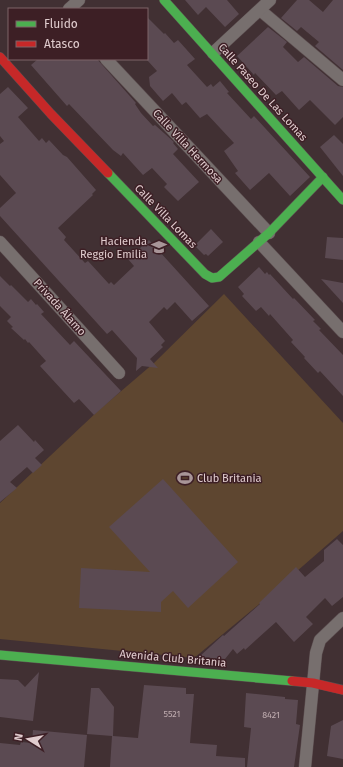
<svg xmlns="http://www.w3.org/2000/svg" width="343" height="767" viewBox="0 0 343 767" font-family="'Fira Sans',sans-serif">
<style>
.green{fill:#5e4630}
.building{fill:#5b4a52}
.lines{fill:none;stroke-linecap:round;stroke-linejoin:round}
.street-casing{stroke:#5c4e50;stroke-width:13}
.fast-casing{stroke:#5c4e50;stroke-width:10}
.jam-casing{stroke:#5c4e50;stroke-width:10}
.street{stroke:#776f6e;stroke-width:12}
.fast{stroke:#4caf50;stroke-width:9}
.jam{stroke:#c62828;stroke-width:9}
.labels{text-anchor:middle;stroke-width:3;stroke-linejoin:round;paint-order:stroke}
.number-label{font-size:9px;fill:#bfacaf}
.street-label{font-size:11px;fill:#e0ccce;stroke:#3d1f25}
.poi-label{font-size:11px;fill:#e0ccce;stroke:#3d1f25;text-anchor:end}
</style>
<rect width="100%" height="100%" fill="#413033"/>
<path class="green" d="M224 294 343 423V531L257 606 194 658 0 639V503L99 410 154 363Z"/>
<g class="building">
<path d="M185 0H227L239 14 225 27 206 7 198 15Z"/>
<path d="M297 0H309L323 12 333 0H343V70L315 46 319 42 301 27 297 31 281 18Z"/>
<path d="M147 17 164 34 165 33 174 43 178 40 195 59 187 65 207 87 211 84 213 87 220 81 229 92 227 93 251 119 254 116 310 177 290 196 269 173 250 190 235 173 238 171 224 151 234 143 207 114 200 118 186 102 182 105 172 93 163 101 150 86 149 77 157 71 147 60Z"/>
<path d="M268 27 287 42 283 47 298 62 304 57 338 86 343 87V117L335 125 310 100 299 110 282 91 276 95 255 73 254 75 237 56Z"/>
<path d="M38 59H97L136 103 135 104 141 113 153 126 155 125 174 142 173 143 178 149 173 154 199 182 178 201 164 187 167 184 152 168 143 175 123 153 121 156 113 150 69 104 67 106 31 65Z"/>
<path d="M8 87 28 108 18 117 39 141 42 138 46 143 49 140 63 155 67 157 96 190 92 194 93 195 58 228 66 237 64 240 85 263 88 261 109 284 111 282 114 285 134 266 128 259 149 240 209 306 192 321 175 302 167 310 164 307 149 322 165 341 161 345 163 347 150 359 158 368 142 366 136 371 137 358 112 330 107 334 0 216V208L16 193 0 175V144L4 141 0 136V94Z"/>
<path d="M334 135 343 144V176L320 147Z"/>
<path d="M211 229 223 242 208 256 206 254 204 255 196 247 198 245 196 244Z"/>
<path d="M327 237 343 238V260L325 258Z"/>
<path d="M259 267 265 274 267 272 269 275 270 274 293 299 294 298 315 320 313 321 321 329 319 330 343 355V396L320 371 318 373 304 358 305 357 291 342 293 340 270 314 269 316 261 307 256 311 242 296 244 294 238 287Z"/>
<path d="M0 276 10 286 11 285 28 302 31 299 36 305 37 304 44 312 41 314 70 345 74 341 121 391 94 415 79 399 74 403 40 366 46 361 29 342 28 343 25 339 24 340 11 328 13 327 7 321 11 317 0 306Z"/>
<path d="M321 279 343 283V303Z"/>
<path d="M18 425 34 442 35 440 44 450 35 458 42 465 33 473 27 467 10 482 17 488 0 502V441Z"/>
<path d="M163 479 238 562 188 608 173 591 161 602V612L79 608 81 568 150 572 109 527Z"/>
<path d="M337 539 343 545V597L332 606 325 598 306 617 313 624 294 642 276 622 245 650 244 648 237 654 233 649 225 659 199 657 223 635 224 636 260 604 259 603 296 567 305 577 324 561V550Z"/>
<path d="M39 672 33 721 0 717V679L18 680 25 687Z"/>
<path d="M144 685 186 688V694H194L190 743 217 745 216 756 245 758V767H110L112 736 87 734 91 688H99L114 707 113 736 138 738Z"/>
<path d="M246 693 285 697V699L298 700 296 724 300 725 294 767H247L251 728 244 727Z"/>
<path d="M343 720V759L327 756 331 726Z"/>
<path d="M33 730 87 735 84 767H0V743L20 745 21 742 32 743Z"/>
</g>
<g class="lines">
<defs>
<g id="street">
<path d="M69 9 79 0"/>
<path d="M260 10 343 80"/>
<path d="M213 53 270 0"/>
<path d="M106 59 269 233"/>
<path d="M0 242 119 373"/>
<path d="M259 242 343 332"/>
<path d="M305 767 316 653 320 640 343 618"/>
</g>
<g id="fast">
<path d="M164 0 343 200"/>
<path d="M108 173 205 274 212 278 219 277 269 233 323 177"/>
<path d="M0 655 292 681"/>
</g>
<g id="jam">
<path d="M0 57 51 114 108 173"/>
<path d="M292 681 313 683 343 690"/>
</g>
</defs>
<use href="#street" class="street-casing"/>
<use href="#fast" class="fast-casing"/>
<use href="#jam" class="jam-casing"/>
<use href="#street" class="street"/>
<use href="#fast" class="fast"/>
<use href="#jam" class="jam"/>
</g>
<defs>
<symbol id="school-bare" viewBox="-9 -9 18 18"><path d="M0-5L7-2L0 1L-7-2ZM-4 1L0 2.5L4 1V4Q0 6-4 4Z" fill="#a89598" stroke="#3d1f25" stroke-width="2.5" paint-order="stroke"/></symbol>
<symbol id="stadium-bare" viewBox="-9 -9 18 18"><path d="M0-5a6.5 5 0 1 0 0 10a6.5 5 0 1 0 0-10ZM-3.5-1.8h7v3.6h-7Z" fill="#a89598" stroke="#3d1f25" stroke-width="2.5" paint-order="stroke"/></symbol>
</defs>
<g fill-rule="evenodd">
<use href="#school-bare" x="148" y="236" width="22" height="22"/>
<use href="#stadium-bare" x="174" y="467" width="22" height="22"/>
</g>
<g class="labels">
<g class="number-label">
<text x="172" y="717">5521</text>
<text x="271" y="718">8421</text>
</g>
<g class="street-label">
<text transform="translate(263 92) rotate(48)" y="4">Calle Paseo De Las Lomas</text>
<text transform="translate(188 146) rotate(47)" y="4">Calle Villa Hermosa</text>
<text transform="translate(166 216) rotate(46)" y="4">Calle Villa Lomas</text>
<text transform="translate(60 307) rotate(48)" y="4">Privada Álamo</text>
<text transform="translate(173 658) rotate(5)" y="4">Avenida Club Britania</text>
</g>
<g class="poi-label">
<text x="147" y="245">Hacienda<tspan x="147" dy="13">Reggio Emilia</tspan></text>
<text x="197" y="482" text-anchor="start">Club Britania</text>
</g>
</g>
<rect x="8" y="8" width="140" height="52" fill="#3d1f25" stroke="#7e6469"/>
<rect x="16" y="21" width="20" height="6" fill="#4caf50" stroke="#7e6469"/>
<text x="44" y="28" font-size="12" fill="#e0ccce">Fluido</text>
<rect x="16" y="41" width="20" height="6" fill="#c62828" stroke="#7e6469"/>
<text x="44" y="48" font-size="12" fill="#e0ccce">Atasco</text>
<g transform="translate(28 739) rotate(281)" stroke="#3d1f25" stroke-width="3" paint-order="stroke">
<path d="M0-3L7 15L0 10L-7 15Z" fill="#e0ccce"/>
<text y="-6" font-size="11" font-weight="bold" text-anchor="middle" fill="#e0ccce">N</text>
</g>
</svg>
